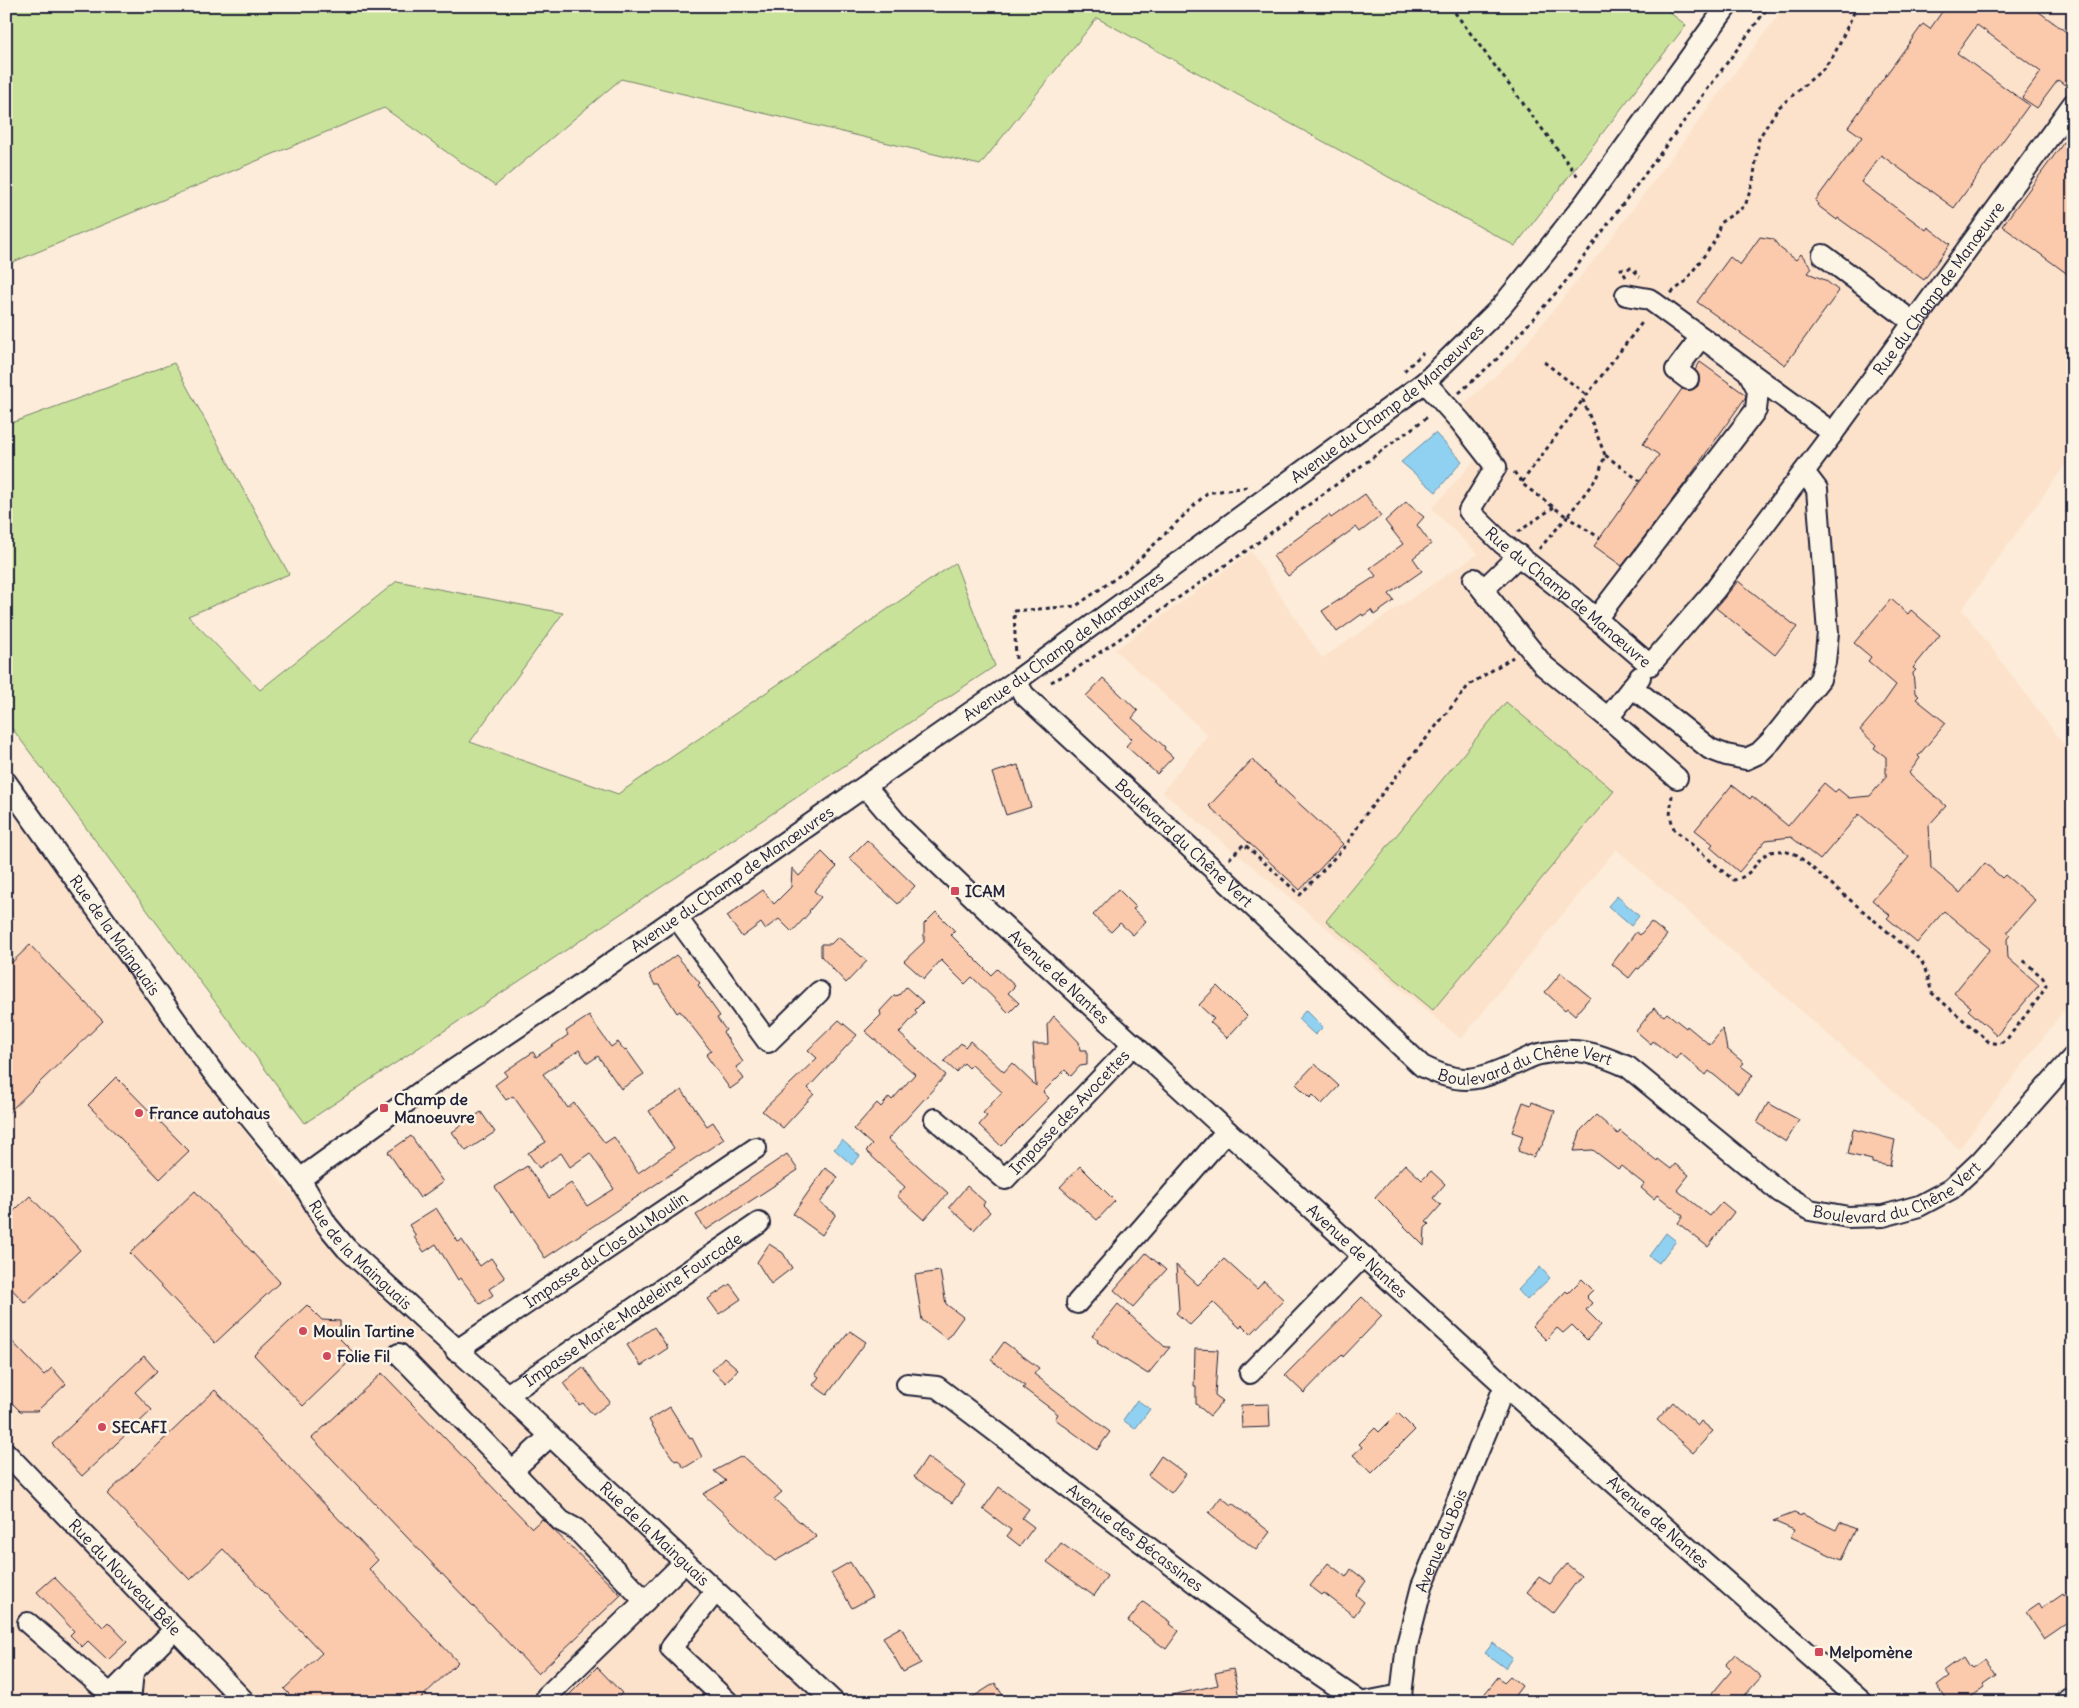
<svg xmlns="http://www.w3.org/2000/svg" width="2079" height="1708" viewBox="0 0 2079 1708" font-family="Delius,sans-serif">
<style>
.built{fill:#fce2cb}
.green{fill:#c8e299;stroke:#75826a}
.water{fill:#90d1f1;stroke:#648ba8}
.building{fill:#fbc9ab;stroke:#22223b}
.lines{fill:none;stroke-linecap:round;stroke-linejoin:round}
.minor-casing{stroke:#22223b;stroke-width:24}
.path{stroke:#22223b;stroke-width:3;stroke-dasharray:4 4;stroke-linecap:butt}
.minor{stroke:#fcf5e5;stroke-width:20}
.poi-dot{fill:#d1495b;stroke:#fcf5e5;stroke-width:2}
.labels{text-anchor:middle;stroke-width:5;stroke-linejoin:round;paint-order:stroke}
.street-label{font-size:16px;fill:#22223b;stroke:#fcf5e5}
.poi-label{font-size:16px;font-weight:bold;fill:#22223b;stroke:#fcf5e5;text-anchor:start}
</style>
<rect width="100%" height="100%" fill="#fcecd9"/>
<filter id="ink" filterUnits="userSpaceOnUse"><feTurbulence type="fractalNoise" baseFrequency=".02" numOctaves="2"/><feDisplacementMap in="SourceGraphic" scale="10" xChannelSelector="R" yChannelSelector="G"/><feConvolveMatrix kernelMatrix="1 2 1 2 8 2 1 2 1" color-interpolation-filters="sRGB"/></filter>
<g filter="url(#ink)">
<g class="built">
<path d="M1785 6H2073V454L1962 609 2073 757V998L1959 1149 1616 849 1461 1039 1162 792 1208 735 1115 650 1251 552 1322 658 1478 554 1432 509 1475 460 1442 424 1513 360 1602 250Z"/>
<path d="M6 801 283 1184 837 1702H6Z"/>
</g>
<g class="green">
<path d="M6 6H1661L1686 25 1515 246 1097 18 980 165 621 79 495 186 384 108 6 265Z"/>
<path d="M174 363 289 574 188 616 260 690 397 581 563 613 470 742 618 794 955 563 995 666 305 1123 6 720V425Z"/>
<path d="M1506 702 1614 791 1433 1010 1326 921Z"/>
</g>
<g class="water">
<path d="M1435 433 1462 461 1436 492 1401 462Z"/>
<path d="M1617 896 1639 916 1631 926 1608 906Z"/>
<path d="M1306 1010 1323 1027 1315 1035 1298 1019Z"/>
<path d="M842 1140 860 1156 852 1165 834 1149Z"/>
<path d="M1666 1233 1676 1241 1659 1263 1649 1256Z"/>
<path d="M1540 1267 1550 1278 1527 1300 1518 1290Z"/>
<path d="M1137 1400 1150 1409 1135 1429 1123 1420Z"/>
<path d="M1493 1643 1512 1658 1505 1668 1485 1653Z"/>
</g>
<g class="building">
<path d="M1946 6H2031L2073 37V75L2065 85 2058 80 2037 108 2022 98 2041 72 1977 25 1957 53 2029 105 1954 208 1881 155 1861 182 1926 230 1928 227 1950 244 1924 280 1838 218 1837 220 1817 205 1818 203 1815 201 1862 137 1848 127 1923 24 1930 29Z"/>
<path d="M2073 130V278L2002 226Z"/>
<path d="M1760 237 1773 239 1780 248 1796 260 1801 254 1812 268 1808 273 1825 280 1839 291 1785 365 1697 302 1730 257 1740 265Z"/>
<path d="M1700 362 1746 395 1745 398 1685 483 1622 566 1594 546 1659 455 1643 444 1682 389 1692 390 1698 386 1699 375 1695 370Z"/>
<path d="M1365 494 1381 516 1360 532 1356 527 1288 576 1273 556 1329 515 1331 518Z"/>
<path d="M1406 502 1424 517 1417 525 1431 544 1413 558 1422 571 1389 594 1394 601 1374 615 1371 610 1363 616 1362 614 1337 632 1322 611 1376 576 1370 568 1403 544 1385 521Z"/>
<path d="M1738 581 1797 627 1775 655 1716 608Z"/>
<path d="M1891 599 1908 614 1911 610 1940 635 1913 668 1916 670 1913 673 1915 693 1919 696 1916 699 1946 723 1918 756 1920 758 1909 773 1946 806 1929 825 1931 868 1960 893 1985 863 2002 878 2005 875 2035 900 2007 932 2010 935 2007 939 2008 958 2039 985 1997 1035 1968 1010 1971 1007 1954 993 1990 949 1944 911 1917 943 1887 918 1890 915 1872 900 1909 857 1859 814 1820 860 1791 837 1766 840 1739 872 1710 847 1713 844 1695 830 1732 785 1750 799 1752 796 1788 826 1824 783 1835 792 1838 789 1849 798 1870 796 1886 777V757L1874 748 1876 745 1860 730 1884 702 1896 685 1868 661 1871 657 1854 643Z"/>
<path d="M1103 678 1138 711 1132 718 1165 747 1164 749 1173 757 1157 774 1126 746 1132 739 1086 696Z"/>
<path d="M1252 760 1343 844 1300 890 1209 806Z"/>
<path d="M1018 765 1031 807 1006 815 992 773Z"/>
<path d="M867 840 915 886 898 904 849 858Z"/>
<path d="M822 852 837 867 814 891 821 897 809 911 810 912 792 932 779 919 765 929 761 923 742 937 727 916 763 890 774 904 791 887 792 868 799 876Z"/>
<path d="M1118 889 1136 907 1133 909 1146 921 1133 935 1120 923 1111 932 1093 915Z"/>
<path d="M936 912 955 931 951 935 991 975 997 969 1015 986 1008 993 1019 1003 1009 1013 972 977 965 984 941 960 924 979 904 961 924 942V924Z"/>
<path d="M1651 922 1667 935 1639 969 1637 968 1629 978 1612 964 1636 932 1640 935Z"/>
<path d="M838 937 867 961 846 983 821 956V944H831Z"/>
<path d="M30 945 103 1021 6 1115V968Z"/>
<path d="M676 955 700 983 698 985 720 1016 717 1018 726 1030 723 1032 743 1062 736 1067 744 1079 730 1089 706 1055 711 1051 680 1011 677 1013 659 985H655L649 975Z"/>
<path d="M1561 973 1590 997 1575 1015 1567 1008 1565 1010 1545 992Z"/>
<path d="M1217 986 1247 1016 1227 1038 1210 1022 1214 1019 1199 1005Z"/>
<path d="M906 987 923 1002 915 1010 917 1013 899 1033 946 1075 888 1139 948 1193 924 1220 897 1196 905 1187 866 1151 872 1145 854 1129 877 1103 881 1107 889 1097 892 1100 915 1074 865 1031 881 1015 880 1011 894 996 899 995Z"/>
<path d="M1654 1008 1664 1016 1667 1013 1686 1028 1687 1026 1710 1045 1723 1029 1727 1049 1744 1063 1741 1066 1753 1075 1738 1094 1709 1071 1706 1075 1680 1053 1676 1059 1653 1041 1651 1044 1636 1031Z"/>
<path d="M589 1016 611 1047 618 1042 624 1050 626 1049 644 1074 621 1089 598 1056 588 1063 579 1050 543 1074 568 1108 574 1103 605 1143 614 1137 638 1173 674 1148 649 1111 682 1090 707 1126 713 1122 724 1139 545 1258 513 1210 512 1212 495 1187 527 1166 549 1198 571 1183 587 1206 614 1189 590 1153 570 1167 561 1153 539 1168 528 1153 546 1142 513 1096 506 1100 495 1085 507 1076 504 1072 533 1052 536 1057 568 1035 566 1031Z"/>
<path d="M1054 1016 1079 1042 1080 1050H1087V1065L1080 1066 1071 1076 1065 1070 1043 1092 1049 1098 1001 1146 979 1125 987 1116 983 1113 1002 1092 972 1065 969 1068 964 1063 956 1072 944 1061 961 1043 965 1047 970 1041 1004 1072 1012 1063 1036 1086 1033 1044H1048L1047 1025Z"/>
<path d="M839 1020 857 1035 808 1088 814 1094 783 1128 762 1111 817 1058 808 1050Z"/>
<path d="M1315 1064 1339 1086 1322 1104 1313 1095 1310 1098 1296 1084Z"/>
<path d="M116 1077 189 1151 160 1179 88 1105Z"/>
<path d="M1523 1102 1531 1105 1532 1102 1555 1111 1543 1144 1533 1157 1518 1151 1523 1136 1512 1132Z"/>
<path d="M1768 1103 1799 1120 1786 1142 1757 1123Z"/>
<path d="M481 1112 495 1132 466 1151 452 1132Z"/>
<path d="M1596 1115 1618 1134 1620 1131 1657 1161 1658 1159 1671 1169 1675 1164 1689 1175 1677 1190 1710 1216 1722 1202 1734 1212 1708 1247 1678 1223 1683 1216 1657 1195 1654 1199 1641 1188 1644 1184 1621 1166 1618 1169 1593 1150 1574 1151 1581 1130Z"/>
<path d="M1853 1129 1895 1140 1890 1166 1872 1163V1160L1848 1154Z"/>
<path d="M411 1136 443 1182 420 1198 388 1152Z"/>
<path d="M787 1154 798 1170 706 1230 696 1215Z"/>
<path d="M1405 1164 1422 1180 1431 1171 1445 1184 1433 1198 1441 1205 1426 1222 1429 1224 1425 1228 1424 1246 1375 1197Z"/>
<path d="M1080 1166 1115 1201 1097 1220 1060 1187Z"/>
<path d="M825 1168 838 1177 820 1203 836 1214 822 1235 793 1214Z"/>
<path d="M967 1186 985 1202 983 1205 990 1212 974 1230 949 1207Z"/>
<path d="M195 1191 280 1282 215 1343 130 1253Z"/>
<path d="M30 1196 80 1250 25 1303 6 1283V1218Z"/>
<path d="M436 1208 458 1242 462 1240 480 1266 491 1258 505 1278 489 1289 493 1295 480 1304 461 1278 458 1280 436 1244 424 1252 414 1237 416 1236 409 1225Z"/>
<path d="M769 1244 783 1253 792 1268 771 1284 757 1262Z"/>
<path d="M1146 1253 1166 1270 1133 1307 1114 1290Z"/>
<path d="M1224 1259 1257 1289 1264 1281 1284 1300 1251 1334 1242 1325 1240 1328 1213 1302 1190 1325 1176 1313 1179 1309 1176 1265 1198 1285Z"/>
<path d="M940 1271 946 1304 963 1317 947 1339 922 1320 915 1275Z"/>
<path d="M1582 1279 1593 1290 1586 1297 1592 1303 1586 1310 1601 1325 1587 1340 1572 1325 1563 1333 1557 1328 1546 1340 1532 1326 1566 1291 1568 1293Z"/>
<path d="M730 1284 741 1299 719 1314 708 1299Z"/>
<path d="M1362 1297 1382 1316 1343 1357 1342 1355 1326 1370 1304 1393 1285 1375Z"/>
<path d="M1118 1304 1165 1347H1170L1148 1374 1097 1342 1098 1340 1092 1336Z"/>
<path d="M307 1305 322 1320 340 1321V1339L356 1355 303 1406 254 1355Z"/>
<path d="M654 1327 668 1348 641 1366 627 1345Z"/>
<path d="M850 1331 866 1342 827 1395 813 1385 819 1377 815 1374Z"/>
<path d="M6 1335 44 1375 52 1368 66 1384 37 1411H20L6 1397Z"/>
<path d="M1004 1342 1039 1368 1034 1374 1110 1432 1097 1450 1055 1419 1058 1414 1023 1388 1025 1386 991 1360Z"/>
<path d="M1195 1349 1218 1350 1215 1395 1223 1401 1210 1416 1196 1404V1386H1194Z"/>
<path d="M144 1356 157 1371 135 1392 152 1410 82 1476 52 1444Z"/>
<path d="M724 1357 738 1369 726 1383 712 1370Z"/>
<path d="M583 1367 610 1402 593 1415 583 1403 579 1405 563 1383Z"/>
<path d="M382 1373 532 1528 542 1519 621 1595 538 1674 312 1438Z"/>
<path d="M215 1390 378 1560 369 1569 458 1662 417 1702H297L284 1689 322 1653 223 1549 190 1580 107 1494Z"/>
<path d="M1673 1402 1698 1425 1701 1421 1713 1431 1693 1453 1657 1420Z"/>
<path d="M1269 1404 1270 1427 1242 1428 1241 1405Z"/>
<path d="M670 1407 690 1439 692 1438 702 1457 684 1468 678 1460 675 1461 669 1453 649 1420Z"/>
<path d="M1398 1413 1415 1430 1372 1473 1353 1455 1362 1447 1359 1444 1375 1428 1379 1432Z"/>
<path d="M742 1456 782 1492 774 1499 817 1537 775 1561 703 1494 726 1481 714 1471Z"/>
<path d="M1161 1456 1186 1474 1171 1493 1148 1475Z"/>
<path d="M927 1457 965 1485 952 1503 914 1477Z"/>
<path d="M999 1487 1029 1509 1022 1518 1034 1527 1020 1546 1007 1536 1011 1530 983 1509Z"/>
<path d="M1221 1497 1231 1505 1232 1503 1270 1532 1256 1550 1209 1513Z"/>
<path d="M1794 1513 1801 1516 1802 1514 1836 1530 1840 1522 1856 1529 1841 1560 1791 1537 1794 1530 1773 1521Z"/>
<path d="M1061 1543 1107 1576 1094 1596 1047 1562Z"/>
<path d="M850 1562 872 1597 852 1608 831 1573Z"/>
<path d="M1328 1563 1346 1577 1351 1569 1366 1581 1356 1595 1364 1602 1354 1616 1324 1593 1322 1595 1310 1586Z"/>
<path d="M1567 1564 1581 1576 1553 1613 1527 1592 1539 1577 1550 1584Z"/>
<path d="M54 1577 103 1627 108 1622 127 1642 108 1660 88 1641 82 1647 70 1635 74 1631 37 1592Z"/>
<path d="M2073 1589V1619L2044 1639 2026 1612 2039 1603 2042 1608 2062 1594 2063 1596Z"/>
<path d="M1143 1602 1171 1622 1170 1624 1179 1631 1166 1649 1128 1621Z"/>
<path d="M901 1627 921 1663 903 1672 883 1637Z"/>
<path d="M1735 1654 1761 1677 1739 1702H1719L1711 1695 1731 1671 1725 1665Z"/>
<path d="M1963 1658 1968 1666 1970 1665 1972 1667 1985 1658 1996 1675 1983 1684 1985 1687 1964 1702H1949L1937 1685 1949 1676 1945 1671Z"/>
<path d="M597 1667 622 1693 614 1702H562Z"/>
<path d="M1233 1669 1240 1702H1173L1172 1695 1218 1685 1215 1673Z"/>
<path d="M1510 1676 1522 1686 1510 1702H1478L1498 1677 1504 1682Z"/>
<path d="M995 1683 1007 1702H965Z"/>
</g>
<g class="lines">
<defs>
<g id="minor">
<path d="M1823 255 1913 322"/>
<path d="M1626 295 1649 299 1833 433"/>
<path d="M1688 379 1676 370 1701 337"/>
<path id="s1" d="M1425 382 1460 421 1496 467 1469 511 1502 543 1566 593 1650 665 1715 590 1833 433 2073 104"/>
<path d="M1474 579 1544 666 1608 718"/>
<path d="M1483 590 1519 555"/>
<path d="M1596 619 1756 410 1758 390 1748 371"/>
<path d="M1640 677 1608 718 1677 778"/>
<path id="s2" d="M1016 681 1024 695 1223 878 1422 1066C1462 1086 1476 1081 1515 1064 1523 1061 1532 1055 1540 1054 1575 1046 1597 1053 1628 1067L1780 1192 1810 1210 1848 1217 1883 1216 1919 1206 1951 1189 1981 1161 2073 1057"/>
<path d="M1632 687 1710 749 1726 755 1746 759 1759 753 1771 741 1820 679 1825 662 1828 633 1817 489 1804 472"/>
<path id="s3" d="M6 782 212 1071 300 1179 327 1225 346 1248 507 1395 834 1702"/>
<path id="s4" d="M866 787 900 827 988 911 1363 1256 1507 1388 1862 1702"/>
<path d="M677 918 768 1042 819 992"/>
<path id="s5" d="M935 1119 1005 1179 1134 1044"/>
<path id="s6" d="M300 1179 419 1093 558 1000 1016 681 1425 382 1501 307 1532 269 1584 204 1727 6"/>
<path d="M1077 1303 1227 1131"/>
<path id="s7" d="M456 1351 756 1148"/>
<path d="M399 1354 561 1521 576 1529 645 1601 684 1563"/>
<path d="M1250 1373 1363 1256"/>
<path id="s8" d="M907 1384 937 1387 1281 1648 1360 1702"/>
<path id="s9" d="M507 1395 759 1223"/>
<path id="s10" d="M6 1453 245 1702"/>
<path d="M513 1470 550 1436"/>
<path d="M715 1592 671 1648 728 1702"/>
<path d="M28 1623 110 1694"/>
<path d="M547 1696 645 1601"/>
<path d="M103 1702 175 1629"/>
<path d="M130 1702 133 1671"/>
<path d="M1365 1702 1401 1695"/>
<path id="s11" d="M1404 1702 1401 1695 1407 1645 1422 1586 1489 1425 1501 1395 1507 1388"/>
<path d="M2066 1702 2073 1697"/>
</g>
</defs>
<use href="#minor" class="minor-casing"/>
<g class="path">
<path d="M1450 6 1579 178"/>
<path d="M1626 277 1621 269 1632 268 1640 277"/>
<path d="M1671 293 1685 282 1716 239 1720 223 1745 206 1753 182 1759 138 1778 108 1823 69 1834 55 1857 6"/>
<path d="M1544 362 1587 395"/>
<path d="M1404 371 1423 353"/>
<path d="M1459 393 1497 359 1563 285 1769 6"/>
<path d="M1605 455 1583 400 1644 320"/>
<path d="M1514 472 1525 486 1567 517 1598 476 1605 455 1640 481"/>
<path d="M1522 482 1582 401"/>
<path d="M1518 532 1554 507"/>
<path d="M1539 549 1567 517 1600 538"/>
<path d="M1016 659 1014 611 1076 606 1130 568 1207 493 1247 487"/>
<path d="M1051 682 1073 671 1253 546 1430 415"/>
<path d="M1672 795 1670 816 1674 829 1726 874 1734 880C1763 874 1754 839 1797 855L1920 959 1924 966 1932 993 1989 1042 1999 1044 2007 1039 2041 995 2046 985 2043 978 2022 959"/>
<path d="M1229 859 1244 844 1300 895 1347 844 1365 815 1469 685 1513 657"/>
<path d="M2066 1109 2073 1101"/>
</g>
<use href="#minor" class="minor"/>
</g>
</g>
<g class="poi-dot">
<rect x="950" y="886" width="10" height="10" rx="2.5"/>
<rect x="379" y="1103" width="10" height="10" rx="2.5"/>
<circle cx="139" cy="1113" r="5"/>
<circle cx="303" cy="1331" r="5"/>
<circle cx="327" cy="1356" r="5"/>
<circle cx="102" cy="1427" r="5"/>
<rect x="1814" y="1647" width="10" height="10" rx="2.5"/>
</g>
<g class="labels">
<g class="street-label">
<text dy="6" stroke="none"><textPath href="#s1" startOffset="875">Rue du Champ de Manœuvre</textPath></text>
<text dy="6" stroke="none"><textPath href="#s6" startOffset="1336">Avenue du Champ de Manœuvres</textPath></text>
<text dy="6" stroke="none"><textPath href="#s1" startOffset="294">Rue du Champ de Manœuvre</textPath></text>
<text dy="6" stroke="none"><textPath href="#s6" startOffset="931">Avenue du Champ de Manœuvres</textPath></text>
<text dy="6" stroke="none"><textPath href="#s2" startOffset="234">Boulevard du Chêne Vert</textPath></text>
<text dy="6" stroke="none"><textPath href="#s6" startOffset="526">Avenue du Champ de Manœuvres</textPath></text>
<text dy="6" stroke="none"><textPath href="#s3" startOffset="188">Rue de la Mainguais</textPath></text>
<text dy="6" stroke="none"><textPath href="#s4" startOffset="271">Avenue de Nantes</textPath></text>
<text dy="6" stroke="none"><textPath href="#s2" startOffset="668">Boulevard du Chêne Vert</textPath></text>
<text dy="6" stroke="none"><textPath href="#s5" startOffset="185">Impasse des Avocettes</textPath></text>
<text dy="6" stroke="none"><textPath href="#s2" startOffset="1101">Boulevard du Chêne Vert</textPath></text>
<text dy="6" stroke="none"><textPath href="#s7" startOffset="181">Impasse du Clos du Moulin</textPath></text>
<text dy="6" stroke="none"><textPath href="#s4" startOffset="676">Avenue de Nantes</textPath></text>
<text dy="6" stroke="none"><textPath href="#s3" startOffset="592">Rue de la Mainguais</textPath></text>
<text dy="6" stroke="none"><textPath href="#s9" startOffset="152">Impasse Marie-Madeleine Fourcade</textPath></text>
<text dy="6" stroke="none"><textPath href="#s4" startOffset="1081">Avenue de Nantes</textPath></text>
<text dy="6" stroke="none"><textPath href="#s3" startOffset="998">Rue de la Mainguais</textPath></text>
<text dy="6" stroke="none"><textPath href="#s8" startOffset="279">Avenue des Bécassines</textPath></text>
<text dy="6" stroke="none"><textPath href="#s11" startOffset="168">Avenue du Bois</textPath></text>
<text dy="6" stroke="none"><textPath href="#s10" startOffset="172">Rue du Nouveau Bêle</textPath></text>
</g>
<g class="poi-label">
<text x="965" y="897">ICAM</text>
<text x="394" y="1105">Champ de<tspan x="394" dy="18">Manoeuvre</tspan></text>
<text x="149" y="1119">France autohaus</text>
<text x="313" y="1337">Moulin Tartine</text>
<text x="337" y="1362">Folie Fil</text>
<text x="112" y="1433">SECAFI</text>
<text x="1829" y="1658">Melpomène</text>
</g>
</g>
<rect width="2079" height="1708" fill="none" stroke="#fcf5e5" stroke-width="25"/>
<rect x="12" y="12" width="2054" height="1683" fill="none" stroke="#22223b" stroke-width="2" filter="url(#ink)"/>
</svg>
